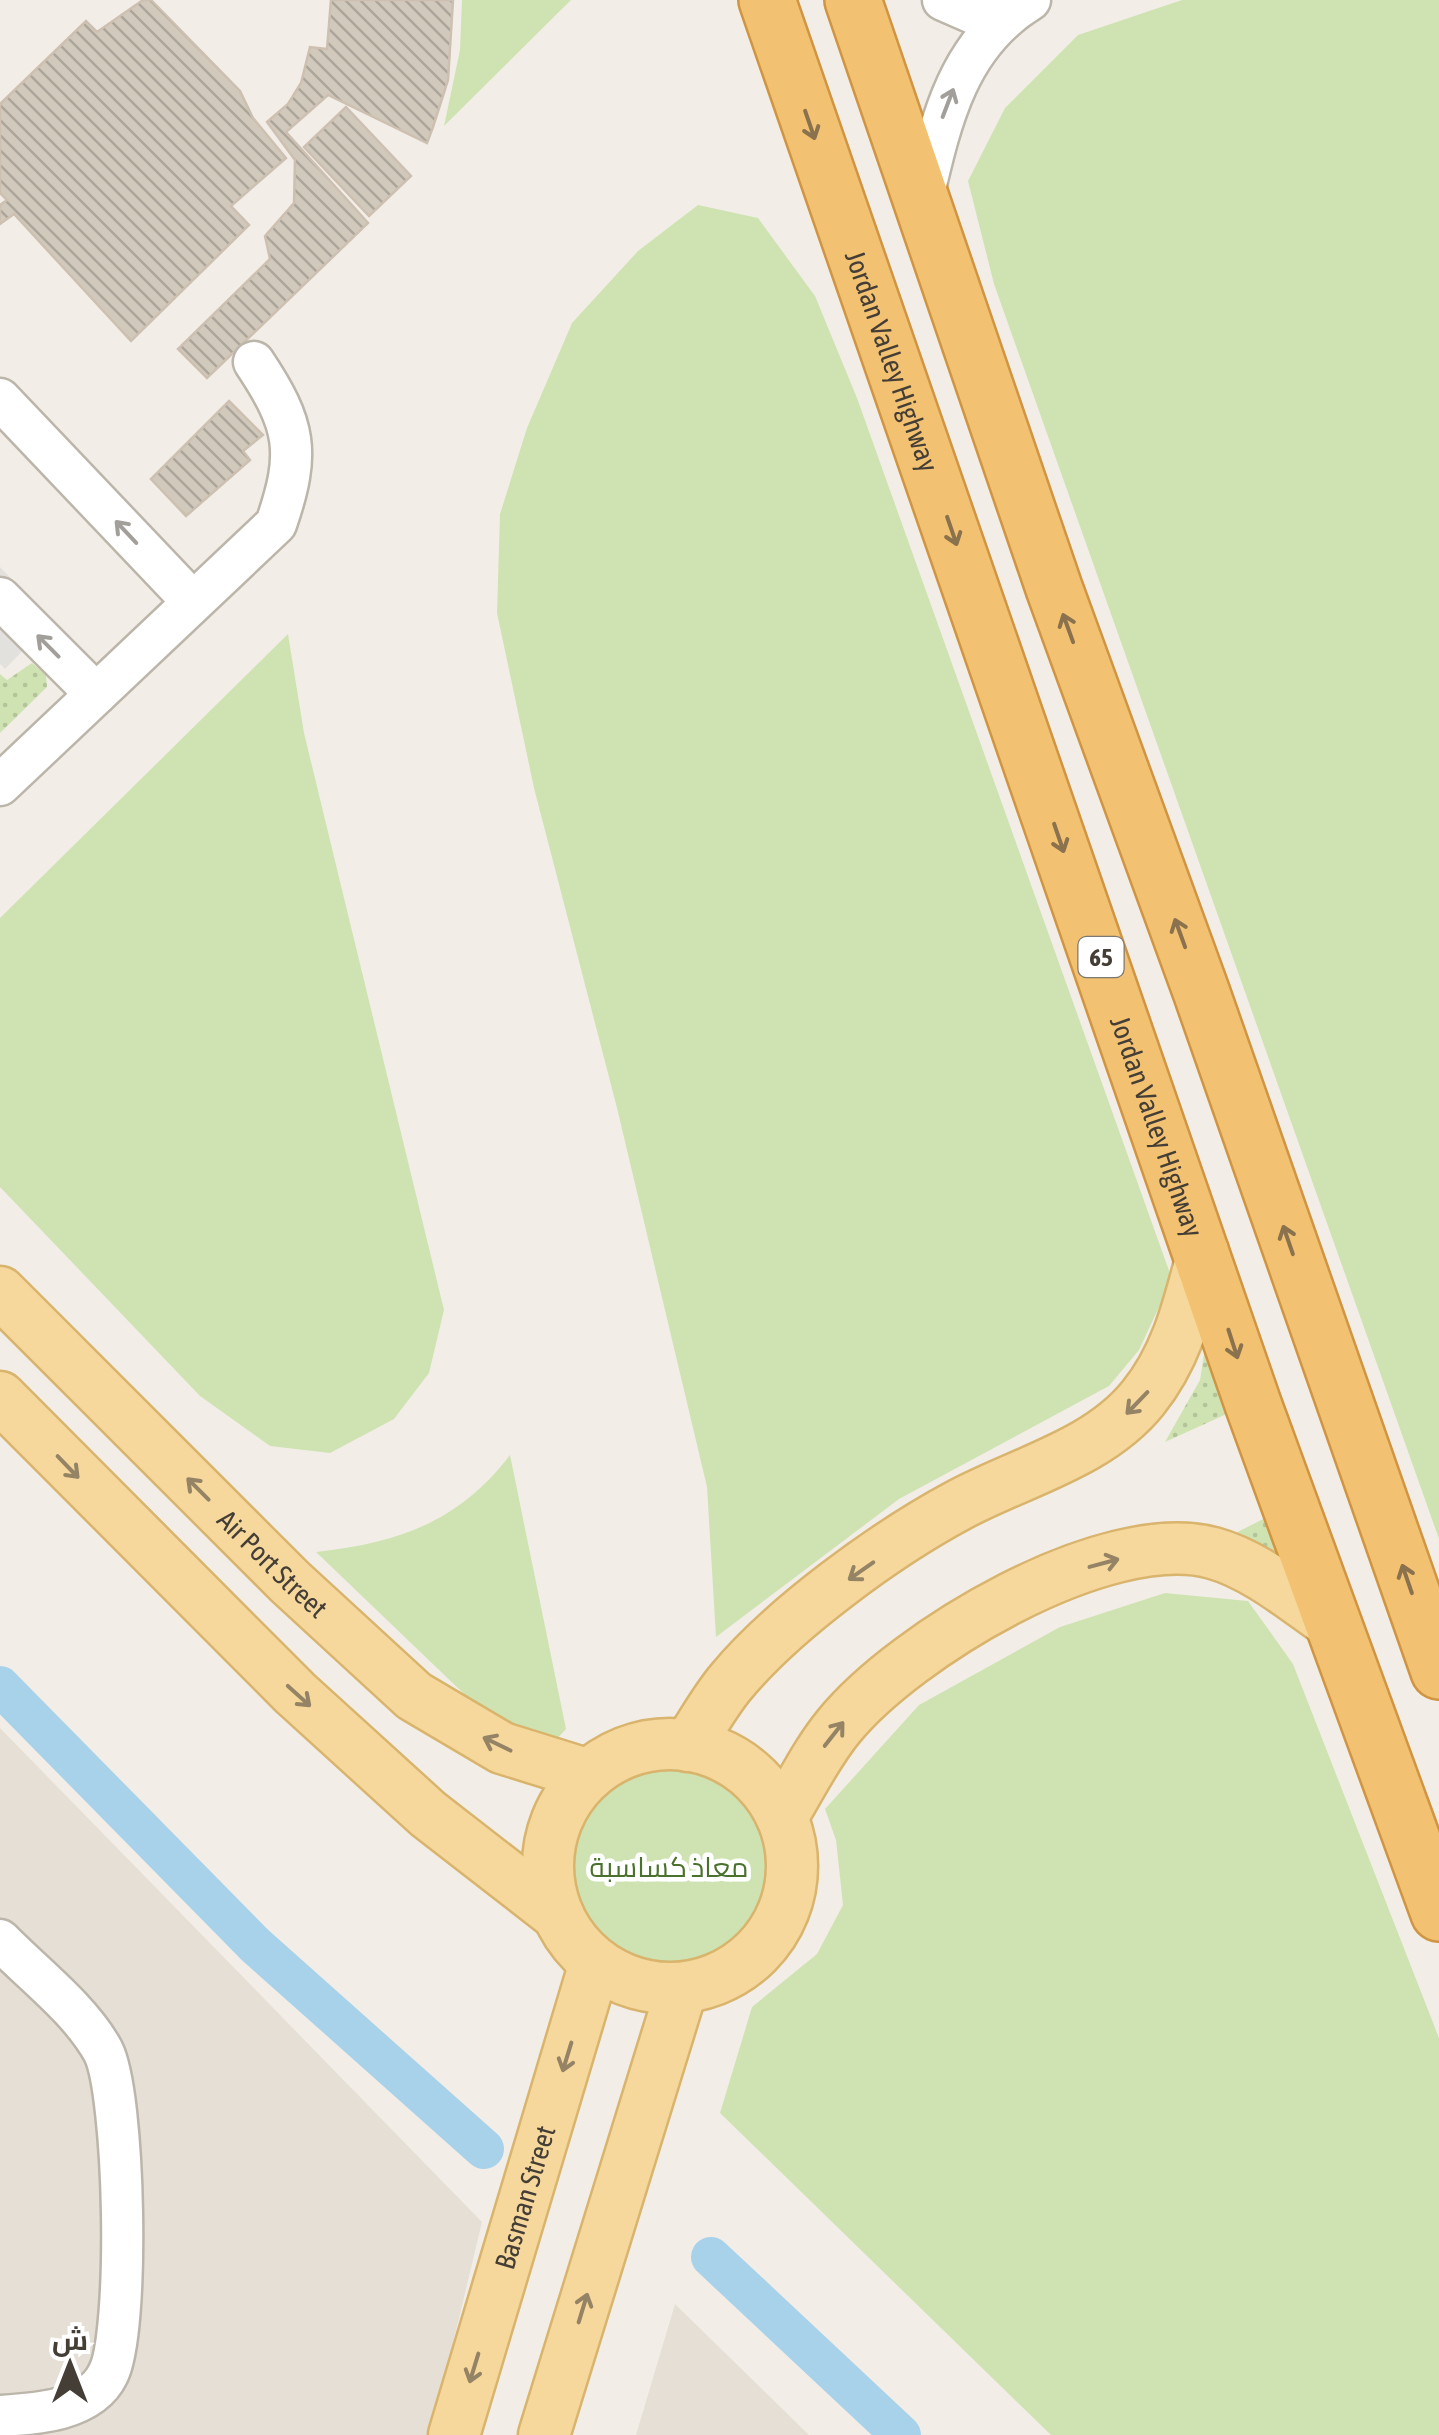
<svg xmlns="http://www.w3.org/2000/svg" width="1439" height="2435" viewBox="0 0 1439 2435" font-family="'Asap Condensed',Cairo,sans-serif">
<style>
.residential{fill:#e5dfd5}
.green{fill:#cfe3b2}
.garden{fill:url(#garden-dots)}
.parking{fill:#e3e1de}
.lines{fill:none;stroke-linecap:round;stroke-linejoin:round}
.canal{stroke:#a7d2ea;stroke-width:40}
.building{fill:url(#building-back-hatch);stroke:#cdc0b1;stroke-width:2.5}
.minor-casing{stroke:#bcb5aa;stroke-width:45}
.major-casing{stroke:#d9b46d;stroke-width:55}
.highway-casing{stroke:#d09542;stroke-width:60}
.minor{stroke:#fff;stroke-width:40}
.major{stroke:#f6d89c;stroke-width:50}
.highway{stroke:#f2c171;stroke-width:55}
.oneway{stroke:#a29e9a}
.oneway2{stroke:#8a724e}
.oneway3{stroke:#948364}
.labels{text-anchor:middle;stroke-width:9;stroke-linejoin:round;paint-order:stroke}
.shield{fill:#fff;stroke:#7c7872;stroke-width:2.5}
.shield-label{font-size:25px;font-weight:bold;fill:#443e36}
.street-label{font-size:28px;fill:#443e36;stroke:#fff}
.park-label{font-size:28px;fill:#4b712e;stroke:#fff}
</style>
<defs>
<pattern id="garden-dots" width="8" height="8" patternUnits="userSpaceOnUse" patternTransform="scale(2.5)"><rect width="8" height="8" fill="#cfe3b2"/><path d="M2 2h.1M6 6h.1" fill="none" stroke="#b3c49a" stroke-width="1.8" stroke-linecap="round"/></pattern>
<pattern id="building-back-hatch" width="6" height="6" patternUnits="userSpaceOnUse" patternTransform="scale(2.5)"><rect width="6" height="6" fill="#d2c9bd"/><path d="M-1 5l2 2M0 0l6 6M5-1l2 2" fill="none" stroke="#aca59a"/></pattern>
</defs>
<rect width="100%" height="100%" fill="#f2eee7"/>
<g class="residential">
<path d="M0 1728 482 2222 431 2435H0Z"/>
<path d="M675 2304 809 2435H636Z"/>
</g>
<g class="green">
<path d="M462 0H571L444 126 460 50Z"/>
<path d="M1182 0H1439V1539L994 284 968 181 1005 108 1078 35Z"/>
<path d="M698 205 758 218 815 296 857 398 1172 1279 1139 1350 1109 1386 899 1499 716 1637 707 1487 617 1108 534 788 497 613 500 514 527 428 572 323 638 251Z"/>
<path d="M288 634 304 733 444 1310 429 1373 394 1419 330 1453 270 1446 200 1396 0 1187V918Z"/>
<path d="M510 1455 566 1729 555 1741 511 1739 316 1552C398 1543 459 1522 510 1455Z"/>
<path d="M1165 1593 1248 1601 1293 1664 1439 2038V2435H1051L720 2113 752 2007 817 1954 843 1905 836 1840 825 1809 919 1705 1060 1627Z"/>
<circle cx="669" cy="1867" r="105"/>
</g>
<g class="garden">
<path d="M32 663 46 675 47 687 0 733V674L7 680Z"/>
<path d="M1205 1348 1231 1412 1165 1442 1200 1380Z"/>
<path d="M1273 1514 1299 1584 1218 1542Z"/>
</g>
<path class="parking" d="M0 567 52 620 5 669 0 664Z"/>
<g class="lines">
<g class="canal">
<path d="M0 1686 255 1945 484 2149"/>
<path d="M711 2257 901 2435"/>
</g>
</g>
<g class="building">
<path d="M143 0H151L240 91 253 118 286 158 231 206 249 225 131 341 14 214 0 224V205L7 200 0 193V104L86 21 97 32Z"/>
<path d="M331 0H453L448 80 433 127 427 143 328 95 286 132 368 223 207 378 178 349 270 259 265 236 294 203 295 160 267 122 288 104 301 83 310 47 327 49Z"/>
<path d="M346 107 411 176 369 216 304 147Z"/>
<path d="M229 401 263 435 243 451 250 460 186 516 151 479Z"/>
</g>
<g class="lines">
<defs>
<g id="minor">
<path d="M943 0 975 14 1002 17"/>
<path d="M923 197C941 120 958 44 1030 0"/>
<path d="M0 399 193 602"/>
<path d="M0 598 96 694"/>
<path d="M0 785 276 524C301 452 296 425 254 362"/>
<path d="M0 1940C33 1974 80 2009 103 2051 125 2093 130 2332 108 2374 90 2411 36 2414 0 2416"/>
</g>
<g id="major">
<path id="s1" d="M0 1292 290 1582 414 1696 502 1748 589 1775"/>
<path d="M0 1397 295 1693 428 1814 558 1915"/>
<circle cx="670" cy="1866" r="122"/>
<path d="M688 1746C702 1725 715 1701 731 1682 783 1619 886 1544 959 1505 1020 1472 1098 1454 1143 1398 1178 1355 1189 1304 1203 1252"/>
<path d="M782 1817C801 1786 816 1754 839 1726 905 1645 1106 1524 1213 1553 1256 1565 1295 1598 1331 1623"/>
<path id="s2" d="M454 2435 595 1963"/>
<path d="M544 2435 682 1988"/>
</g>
<g id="highway">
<path id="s3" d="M767 0 1253 1404 1439 1913"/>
<path d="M853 0 1054 588 1201 991 1439 1671"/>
</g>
</defs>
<use href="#minor" class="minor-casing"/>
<use href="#major" class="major-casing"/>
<use href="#highway" class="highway-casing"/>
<use href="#minor" class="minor"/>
<use href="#major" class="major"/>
<use href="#highway" class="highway"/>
</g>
<defs><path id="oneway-shaft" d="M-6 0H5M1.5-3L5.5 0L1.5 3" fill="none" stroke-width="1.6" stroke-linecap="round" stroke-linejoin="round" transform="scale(2.5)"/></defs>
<g class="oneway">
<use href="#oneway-shaft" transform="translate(948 103) rotate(-69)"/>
<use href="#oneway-shaft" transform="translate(126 532) rotate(-133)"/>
<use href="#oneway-shaft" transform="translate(48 646) rotate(-135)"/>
</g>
<g class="oneway2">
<use href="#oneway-shaft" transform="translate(810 125) rotate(71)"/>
<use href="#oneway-shaft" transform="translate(952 531) rotate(71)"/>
<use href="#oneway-shaft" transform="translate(1068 628) rotate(-110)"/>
<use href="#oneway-shaft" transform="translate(1059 838) rotate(71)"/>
<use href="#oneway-shaft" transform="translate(1180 933) rotate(-110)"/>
<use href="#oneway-shaft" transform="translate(1288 1240) rotate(-109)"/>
<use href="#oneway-shaft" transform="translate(1233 1344) rotate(72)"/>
<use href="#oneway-shaft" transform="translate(1407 1579) rotate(-109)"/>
</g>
<g class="oneway3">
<use href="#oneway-shaft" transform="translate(1137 1403) rotate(134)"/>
<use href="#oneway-shaft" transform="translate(68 1467) rotate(46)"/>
<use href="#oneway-shaft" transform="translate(198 1489) rotate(-135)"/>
<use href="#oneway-shaft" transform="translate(1104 1563) rotate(-15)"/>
<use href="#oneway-shaft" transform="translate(861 1571) rotate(145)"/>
<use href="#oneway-shaft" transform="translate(299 1696) rotate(42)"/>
<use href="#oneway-shaft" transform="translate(834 1734) rotate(-52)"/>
<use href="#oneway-shaft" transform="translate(497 1744) rotate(-154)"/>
<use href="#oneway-shaft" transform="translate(567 2057) rotate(107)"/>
<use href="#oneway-shaft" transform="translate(583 2308) rotate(-73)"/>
<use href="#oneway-shaft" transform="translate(474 2368) rotate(107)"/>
</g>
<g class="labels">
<rect class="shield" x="1078.5" y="937" width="45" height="40" rx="8"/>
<g class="shield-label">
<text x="1101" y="966">65</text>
</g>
<g class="street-label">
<text dy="10" stroke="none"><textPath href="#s3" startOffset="382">Jordan Valley Highway</textPath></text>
<text dy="10" stroke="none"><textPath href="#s3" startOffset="1192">Jordan Valley Highway</textPath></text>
<text dy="10" stroke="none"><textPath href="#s1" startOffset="385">Air Port Street</textPath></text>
<text dy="10" stroke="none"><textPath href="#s2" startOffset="248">Basman Street</textPath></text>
</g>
<g class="park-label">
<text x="669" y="1877">معاذ كساسبة</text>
</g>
</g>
<g transform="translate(70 2365)" stroke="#ffffff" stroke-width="8" paint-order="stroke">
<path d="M0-8L18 38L0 25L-18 38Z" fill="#443e36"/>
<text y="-15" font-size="28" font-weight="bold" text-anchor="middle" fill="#443e36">ش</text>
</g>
</svg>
